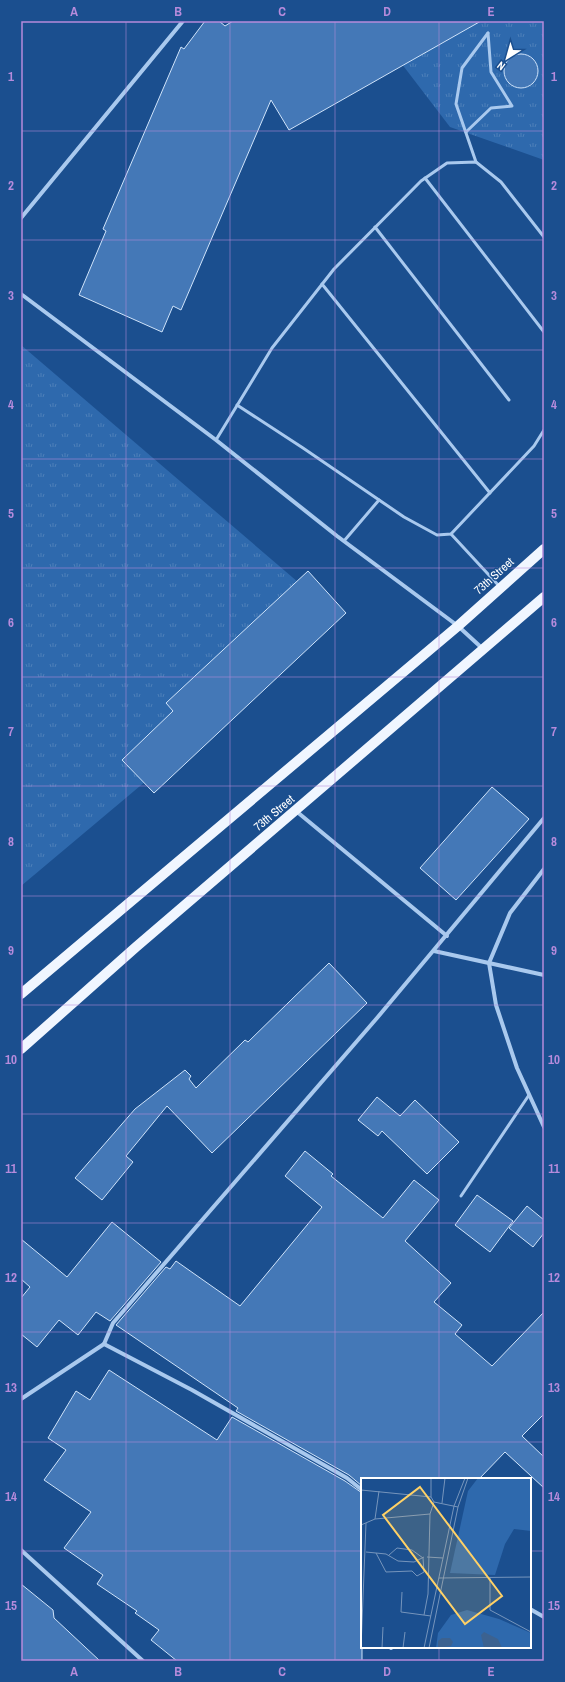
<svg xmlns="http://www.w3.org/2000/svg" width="565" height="1682" viewBox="0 0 565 1682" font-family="'Archivo Narrow',sans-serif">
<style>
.grass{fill:url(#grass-tufts)}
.building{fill:#4478b7;stroke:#cfe3fa}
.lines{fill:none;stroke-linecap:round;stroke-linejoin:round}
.lane{stroke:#a9c9ee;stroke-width:3}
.street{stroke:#a9c9ee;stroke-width:4}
.primary{stroke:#f0f6ff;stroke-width:10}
.grid{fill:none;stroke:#b68bdc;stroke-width:1;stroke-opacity:0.55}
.labels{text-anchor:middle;stroke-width:3;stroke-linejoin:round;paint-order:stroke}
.street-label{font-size:12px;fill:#fff;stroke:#1b4f8f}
.inset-road{fill:none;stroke:#7695bc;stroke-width:1}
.view{fill:#ffd166;fill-opacity:0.15;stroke:#ffd166;stroke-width:2}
.inset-edge{fill:none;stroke:#fff;stroke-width:2}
.neatline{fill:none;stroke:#b68bdc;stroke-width:1.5}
.grid-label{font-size:13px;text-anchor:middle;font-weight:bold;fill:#b68bdc}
</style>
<defs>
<pattern id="grass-tufts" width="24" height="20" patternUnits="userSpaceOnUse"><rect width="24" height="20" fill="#2e69ad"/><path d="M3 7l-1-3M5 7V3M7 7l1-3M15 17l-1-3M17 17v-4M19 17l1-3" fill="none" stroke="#4d80b9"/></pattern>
</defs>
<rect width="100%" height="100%" fill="#1b4f8f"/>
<g class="grass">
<path d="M369 21H544V160L450 127Z"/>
<path d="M21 345 340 618 21 886Z"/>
</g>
<g class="building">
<path d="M205 21H219L225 26 233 21H481L289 130 271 100 181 310 173 306 162 332 79 295 106 231 103 229 181 47 184 49Z"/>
<circle cx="521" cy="71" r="17"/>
<path d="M308 571 346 613 154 793 122 760 173 711 166 703Z"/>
<path d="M492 787 529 819 456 900 420 868Z"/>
<path d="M329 963 367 1003 212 1153 167 1106 126 1156 133 1162 102 1200 75 1178 135 1109 185 1070 191 1076 189 1079 196 1088 245 1040 248 1042Z"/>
<path d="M377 1097 400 1116 415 1100 459 1142 427 1174 382 1131 378 1136 358 1120Z"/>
<path d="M305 1151 333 1174 331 1176 383 1218 414 1180 439 1200 405 1241 451 1283 434 1302 462 1325 455 1334 492 1366 544 1312V1414L522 1436 544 1457V1488L505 1452 479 1479H362V1486L349 1475 236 1411 238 1408 116 1325 166 1267 170 1269 176 1261 240 1306 322 1207 285 1176Z"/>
<path d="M477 1195 513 1221 490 1252 455 1225Z"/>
<path d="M527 1206 544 1220V1233L533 1247 509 1228Z"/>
<path d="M112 1222 161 1262 110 1321 96 1312 78 1335 59 1320 37 1347 21 1334V1298L30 1287 21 1279V1239L67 1277Z"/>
<path d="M109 1370 217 1440 232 1417 345 1481 362 1493V1661H177L151 1640 159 1630 135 1613 137 1611 97 1584 103 1575 64 1548 91 1512 44 1480 66 1450 48 1438 76 1391 90 1400Z"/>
<path d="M21 1584 53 1610 54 1618 100 1661H21Z"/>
</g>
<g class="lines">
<g class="lane">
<path d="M466 132 491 108 512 106 491 72 488 33"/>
<path d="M476 162 456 104 462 68 488 33"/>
<path d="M425 178 544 332"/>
<path d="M375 227 509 400"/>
<path d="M322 284 490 493"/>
<path d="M237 405 303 448 404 517 437 535 451 534 534 446 544 430"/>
<path d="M216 440 272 348 334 269 421 181 447 163 476 162 501 182 544 237"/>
<path d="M451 534 500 587"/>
<path d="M344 541 379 500"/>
<path d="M461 1196 529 1095"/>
</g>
<g class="street">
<path d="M21 218 183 21"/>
<path d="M21 294 216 440 337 536 458 626 483 649"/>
<path d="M296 811 447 936"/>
<path d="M544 869 510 913 489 963 496 1005 517 1068 544 1127"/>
<path d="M434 951 544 975"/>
<path d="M104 1344 113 1323 377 1018 544 818"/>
<path d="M21 1399 104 1344 192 1390 347 1478 362 1490"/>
<path d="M21 1550 143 1661"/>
<path d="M530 1609 544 1617"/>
<path d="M391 1648 392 1647"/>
</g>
<g class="primary">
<path d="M21 994 458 626 544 549"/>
<path d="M21 1049 136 947 544 597"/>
</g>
</g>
<path class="grid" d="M126 21V1661M230 21V1661M335 21V1661M439 21V1479M21 131H544M21 240H544M21 350H544M21 459H544M21 568H544M21 677H544M21 786H544M21 896H544M21 1005H544M21 1114H544M21 1223H544M21 1332H544M21 1442H544M21 1551H362M530 1551H544M439 1647V1661"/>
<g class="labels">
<g class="street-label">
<text transform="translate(494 576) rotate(-42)" y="4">73th Street</text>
<text transform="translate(274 813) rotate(-40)" y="4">73th Street</text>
</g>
</g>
<g transform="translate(361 1478)">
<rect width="170" height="170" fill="#1b4f8f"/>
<path d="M117 0H170V53L153 51 144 66 134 97 89 95 107 13ZM106 132 138 141 170 155V170H75L77 155 90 137Z" fill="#2e69ad"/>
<path d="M123 154 137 161 141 170H123L120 157ZM81 160H89L92 164 90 168 77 170V163Z" fill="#3c6290"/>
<path class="inset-road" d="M70 0V19L73 24 97 29M0 12 70 19M81 25 84 0M14 41 18 13M0 47 14 41 69 36 73 24M5 74 25 76 37 83 53 84 63 79M15 75 25 94 51 93 56 98 63 94 62 80 51 72 36 70 28 77M66 79 82 80M78 100 170 99M129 100V132L170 154M41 114 40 134 70 138M63 137 67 116 69 36M0 170 5 45M21 170 22 149M42 170 44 154M63 170 93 28 104 0M68 170 97 29 107 0"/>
<path class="view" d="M59 9 141 118 104 146 22 37Z"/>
<rect width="170" height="170" class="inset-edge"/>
</g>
<rect width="565" height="1682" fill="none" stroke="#1b4f8f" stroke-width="44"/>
<g transform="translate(507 58) rotate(217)" stroke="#1b4f8f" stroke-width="3" paint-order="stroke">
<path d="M0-3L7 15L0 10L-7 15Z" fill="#ffffff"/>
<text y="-6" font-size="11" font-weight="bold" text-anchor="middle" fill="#ffffff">N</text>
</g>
<rect x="22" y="22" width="521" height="1638" class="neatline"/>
<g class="grid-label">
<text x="74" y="16">A</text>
<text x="178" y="16">B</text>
<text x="282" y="16">C</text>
<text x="387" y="16">D</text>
<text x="491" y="16">E</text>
<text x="11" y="81">1</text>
<text x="554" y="81">1</text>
<text x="11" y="190">2</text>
<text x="554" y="190">2</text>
<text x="11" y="300">3</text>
<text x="554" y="300">3</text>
<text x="11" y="409">4</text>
<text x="554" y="409">4</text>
<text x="11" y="518">5</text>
<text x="554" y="518">5</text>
<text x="11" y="627">6</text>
<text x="554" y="627">6</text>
<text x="11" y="736">7</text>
<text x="554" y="736">7</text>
<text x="11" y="846">8</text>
<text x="554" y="846">8</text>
<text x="11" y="955">9</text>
<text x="554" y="955">9</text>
<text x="11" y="1064">10</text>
<text x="554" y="1064">10</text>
<text x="11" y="1173">11</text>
<text x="554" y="1173">11</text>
<text x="11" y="1282">12</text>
<text x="554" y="1282">12</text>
<text x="11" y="1392">13</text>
<text x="554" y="1392">13</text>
<text x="11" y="1501">14</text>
<text x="554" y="1501">14</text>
<text x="11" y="1610">15</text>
<text x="554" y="1610">15</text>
<text x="74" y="1676">A</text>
<text x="178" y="1676">B</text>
<text x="282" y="1676">C</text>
<text x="387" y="1676">D</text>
<text x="491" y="1676">E</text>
</g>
</svg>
